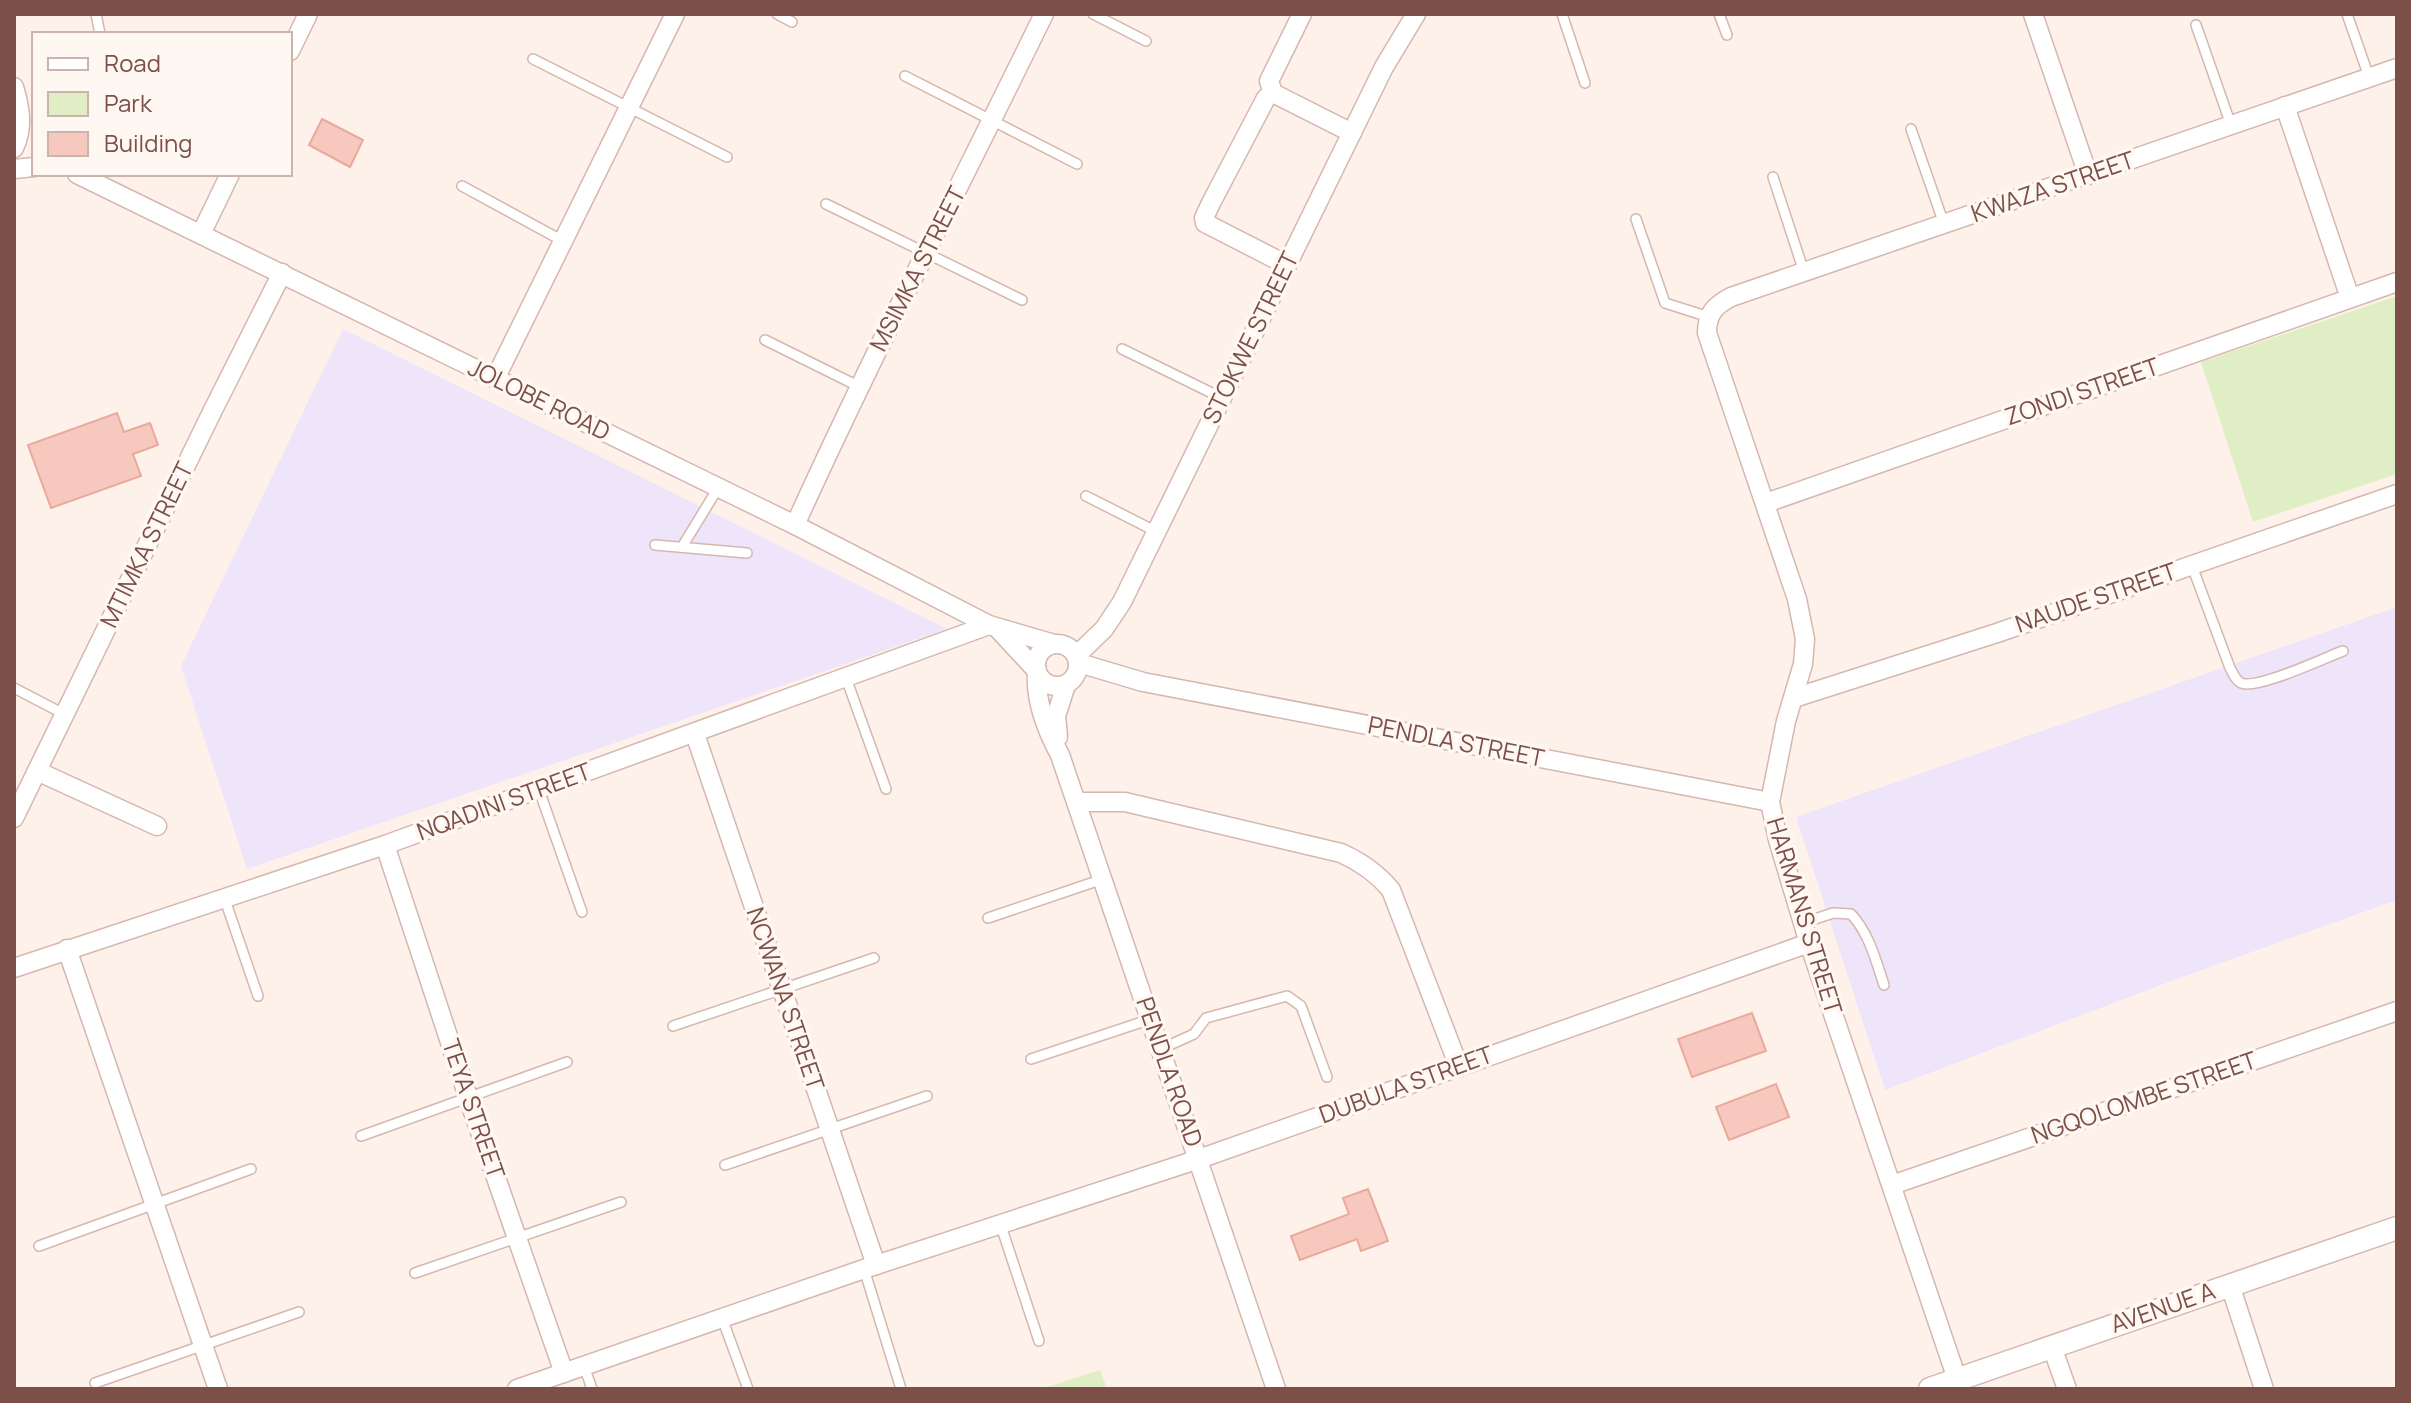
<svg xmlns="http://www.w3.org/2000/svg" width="2411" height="1403" viewBox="0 0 2411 1403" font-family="Manrope,sans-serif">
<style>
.education{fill:#eee5fb}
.green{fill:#dfeec5}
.building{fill:#f6c8be;stroke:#eaa99d;stroke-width:2}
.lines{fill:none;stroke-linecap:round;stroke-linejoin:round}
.service-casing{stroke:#d5b7b0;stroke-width:12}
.minor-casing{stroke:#d5b7b0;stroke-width:21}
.tertiary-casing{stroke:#d5b7b0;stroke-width:25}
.service{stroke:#fff;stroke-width:9}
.minor{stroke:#fff;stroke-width:18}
.tertiary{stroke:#fff;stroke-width:22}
.labels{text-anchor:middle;stroke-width:7;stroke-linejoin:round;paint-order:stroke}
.street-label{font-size:24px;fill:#7c5049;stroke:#fff7f1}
</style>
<rect width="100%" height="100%" fill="#fef1e9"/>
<g class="education">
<path d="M343 329 947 629 247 869 181 666Z"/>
<path d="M2397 607V900L2174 980 1885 1090 1796 817Z"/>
</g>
<g class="green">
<path d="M2397 296V474L2253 522 2201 362Z"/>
<path d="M1100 1370 1107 1389H1041Z"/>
</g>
<g class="building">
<path d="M322 119 363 140 350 167 309 145Z"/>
<path d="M117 413 124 432 150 423 158 445 133 454 141 476 51 508 28 445Z"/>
<path d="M1752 1013 1766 1051 1692 1077 1678 1039Z"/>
<path d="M1776 1084 1789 1117 1729 1140 1716 1107Z"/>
<path d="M1368 1189 1388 1241 1361 1251 1357 1239 1300 1260 1291 1236 1349 1214 1343 1198Z"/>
</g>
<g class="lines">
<defs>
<g id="service">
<path d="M96 14 100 34"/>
<path d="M777 14 792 22"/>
<path d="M1093 14 1146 41"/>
<path d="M1562 14 1585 83"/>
<path d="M1719 14 1727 35"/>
<path d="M2347 14 2369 77"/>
<path d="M2196 25 2231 125"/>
<path d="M533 59 727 157"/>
<path d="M905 76 1077 164"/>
<path d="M1911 129 1944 224"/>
<path d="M1773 177 1804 272"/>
<path d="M462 186 563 241"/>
<path d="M826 204 1022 300"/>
<path d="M1636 219 1665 303 1709 317"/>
<path d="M765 340 858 386"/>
<path d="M1122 349 1222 398"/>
<path d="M1086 496 1157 532"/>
<path d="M655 545 747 553"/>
<path d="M682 547 718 488"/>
<path d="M2192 566 2230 668C2233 673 2235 680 2241 683 2257 690 2324 658 2343 651"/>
<path d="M846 678 886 789"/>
<path d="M14 688 64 714"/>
<path d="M539 790 582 912"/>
<path d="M224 897 258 996"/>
<path d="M988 918 1103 879"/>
<path d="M1803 923 1833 913 1851 914C1869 933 1876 961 1884 985"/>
<path d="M673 1026 874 958"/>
<path d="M1161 1049 1194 1034 1206 1018 1287 996 1301 1006 1327 1077"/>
<path d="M1031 1059 1151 1019"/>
<path d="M361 1136 567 1062"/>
<path d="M725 1165 927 1096"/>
<path d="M1000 1223 1039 1341"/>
<path d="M39 1246 251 1169"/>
<path d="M864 1269 901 1389"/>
<path d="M415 1273 621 1202"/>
<path d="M722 1318 748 1389"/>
<path d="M584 1366 592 1389"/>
<path d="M95 1383 299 1312"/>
</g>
<g id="minor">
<path d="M2033 14 2088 175"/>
<path d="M290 51 308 14"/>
<path d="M14 87C20 107 24 128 14 148"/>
<path d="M1273 93 1269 81 1302 14"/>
<path d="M2285 106 2350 298"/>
<path d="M14 169 34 167"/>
<path d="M77 174 795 525 989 625 1054 644"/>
<path d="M201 234 230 174"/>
<path d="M1287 265 1205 223 1204 218 1211 203 1266 98 1273 93 1352 133"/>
<path d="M495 379 675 14"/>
<path d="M1766 503 2397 282"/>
<path d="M795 525C873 353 961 184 1044 14"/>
<path d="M999 630 1037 671"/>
<circle cx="1057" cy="665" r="21"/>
<path d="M1077 655 1104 629 1122 602 1384 67 1416 14"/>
<path d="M1079 663 1143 682 1770 802"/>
<path d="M1037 673C1035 701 1047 731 1060 755L1276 1389"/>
<path d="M1794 698 1997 633 2397 494"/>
<path d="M695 734 876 1265"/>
<path d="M1058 737 1056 716 1066 685"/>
<path d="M37 771 157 826"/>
<path d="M1077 802H1125L1341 853C1361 862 1377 873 1391 890L1459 1067"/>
<path d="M14 818 212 412 282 273"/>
<path d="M385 845 471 1106 564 1373"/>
<path d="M67 949 218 1389"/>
<path d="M14 968 385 845 989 625"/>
<path d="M1892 1185 2397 1011"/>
<path d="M2230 1285 2264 1389"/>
<path d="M2052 1347 2067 1389"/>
<path d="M1957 1379 1809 943 1778 840 1770 802 1786 721 1803 664 1805 639 1797 599 1707 333C1707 314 1714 306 1731 297L2397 68"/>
<path d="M517 1389 864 1269 1199 1159 1809 943"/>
</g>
<path id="tertiary" d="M1930 1389 2397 1228"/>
</defs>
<use href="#service" class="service-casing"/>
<use href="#minor" class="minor-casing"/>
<use href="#tertiary" class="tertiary-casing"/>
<use href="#service" class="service"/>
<use href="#minor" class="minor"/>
<use href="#tertiary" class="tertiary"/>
</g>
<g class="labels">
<g class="street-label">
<text transform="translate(2053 187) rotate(-19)" y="8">KWAZA STREET</text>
<text transform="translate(918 269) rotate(-63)" y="8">MSIMKA STREET</text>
<text transform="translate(1251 338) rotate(-64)" y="8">STOKWE STREET</text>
<text transform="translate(2082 392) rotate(-19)" y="8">ZONDI STREET</text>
<text transform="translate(539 400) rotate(26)" y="8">JOLOBE ROAD</text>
<text transform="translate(147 545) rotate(-64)" y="8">MTIMKA STREET</text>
<text transform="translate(2096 598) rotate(-19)" y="8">NAUDE STREET</text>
<text transform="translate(1456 742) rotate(11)" y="8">PENDLA STREET</text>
<text transform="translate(504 802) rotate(-20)" y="8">NQADINI STREET</text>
<text transform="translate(1804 916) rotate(73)" y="8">HARMANS STREET</text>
<text transform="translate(785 999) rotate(71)" y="8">NCWANA STREET</text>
<text transform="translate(1169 1072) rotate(71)" y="8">PENDLA ROAD</text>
<text transform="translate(1406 1085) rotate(-20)" y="8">DUBULA STREET</text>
<text transform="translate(2144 1098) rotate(-19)" y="8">NGQOLOMBE STREET</text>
<text transform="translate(473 1109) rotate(71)" y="8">TEYA STREET</text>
<text transform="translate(2163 1308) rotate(-19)" y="8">AVENUE A</text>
</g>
</g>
<rect width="2411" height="1403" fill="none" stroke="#7c5049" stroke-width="32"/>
<rect x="32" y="32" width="260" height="144" fill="#fff7f1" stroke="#cbb4ae" stroke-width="2"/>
<rect x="48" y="58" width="40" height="12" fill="#ffffff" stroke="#cbb4ae" stroke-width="2"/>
<text x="104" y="72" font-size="24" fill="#7c5049">Road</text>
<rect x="48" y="92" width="40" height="24" fill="#dfeec5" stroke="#cbb4ae" stroke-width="2"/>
<text x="104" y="112" font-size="24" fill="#7c5049">Park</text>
<rect x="48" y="132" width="40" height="24" fill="#f6c8be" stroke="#cbb4ae" stroke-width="2"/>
<text x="104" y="152" font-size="24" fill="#7c5049">Building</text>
</svg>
